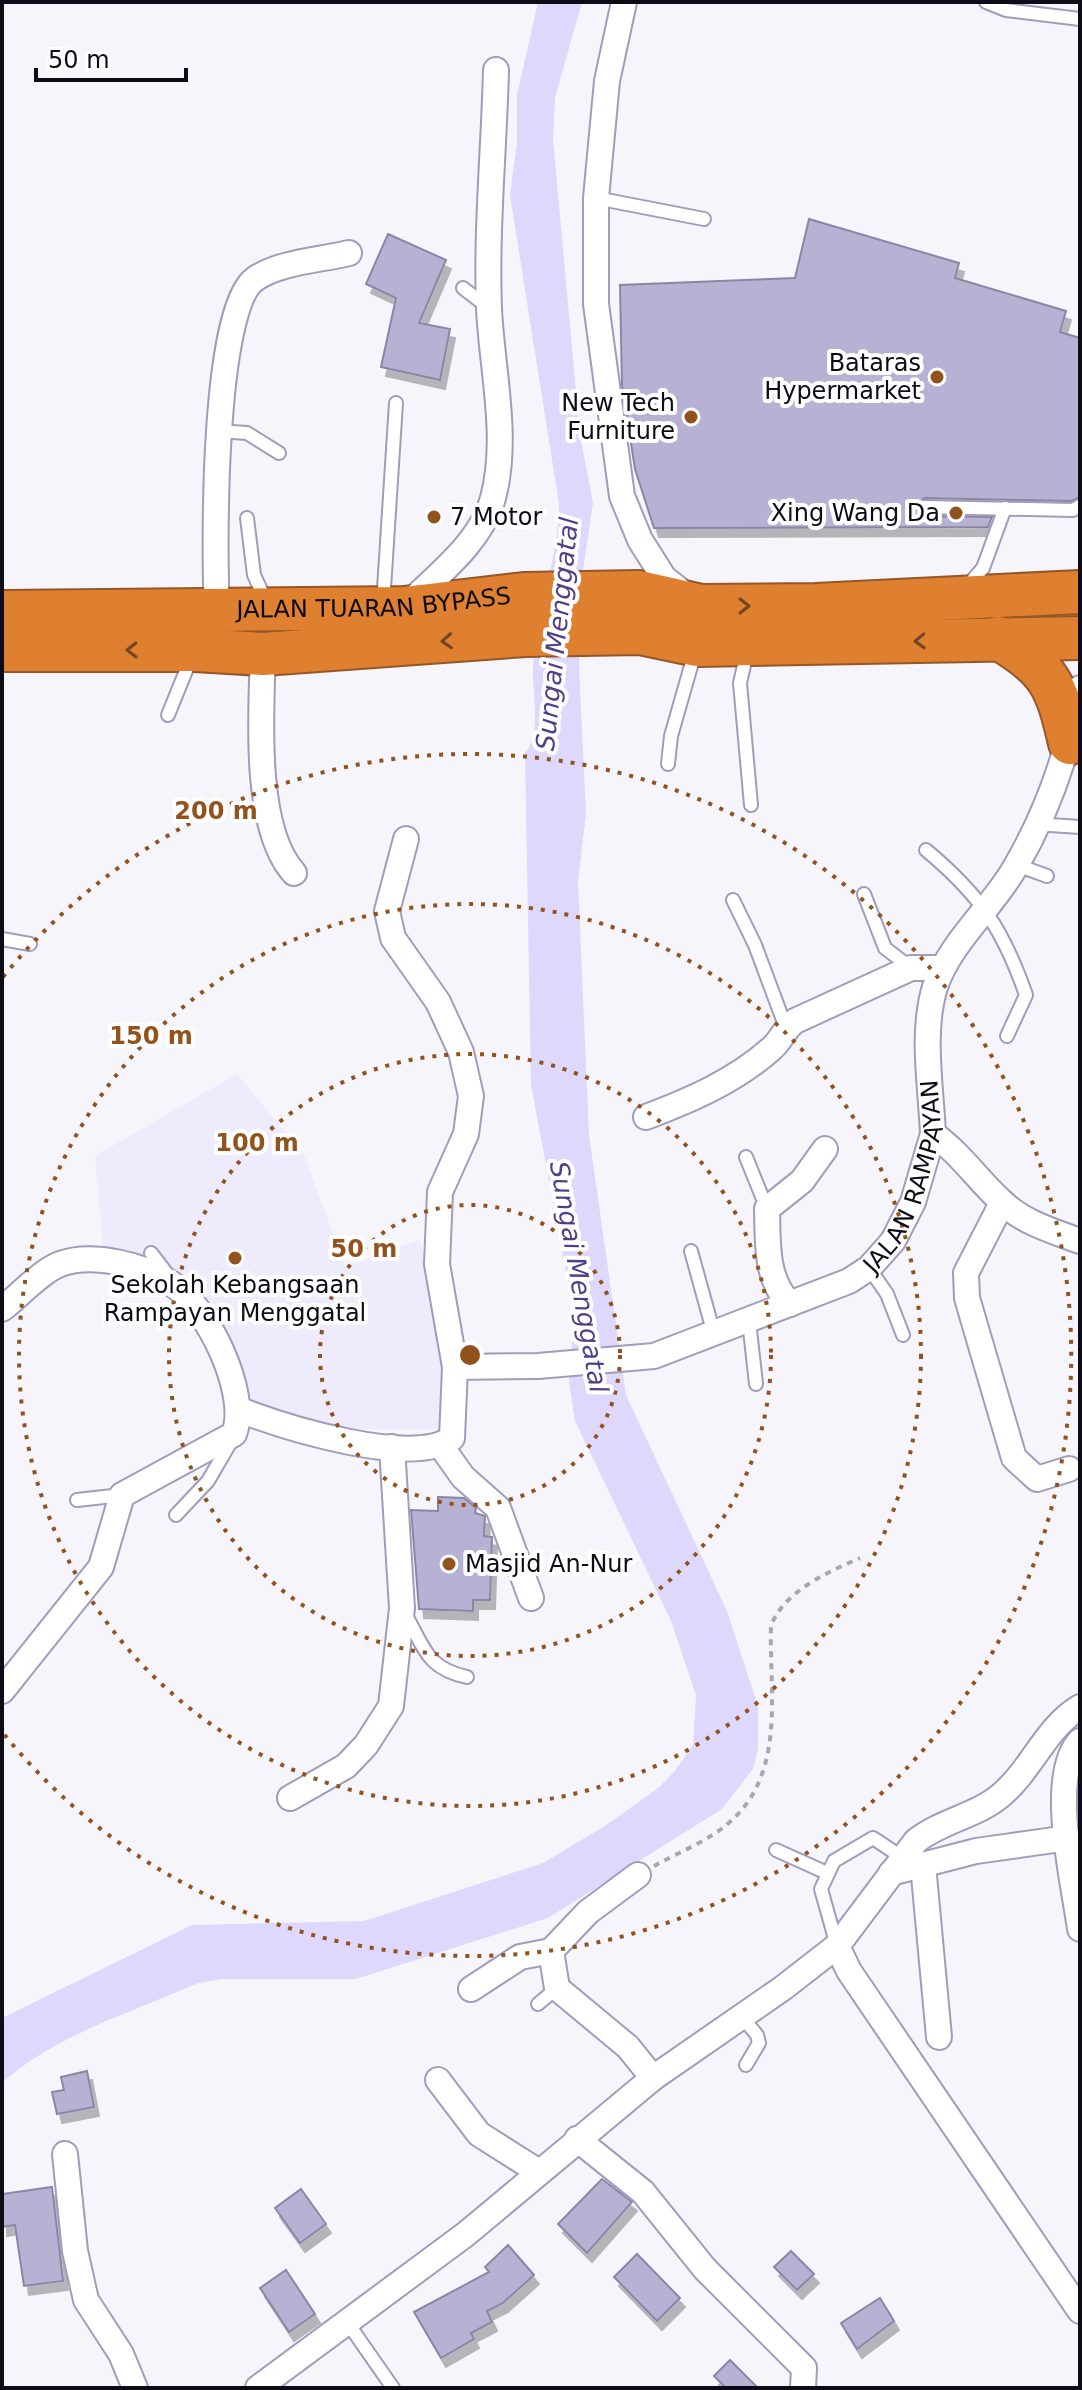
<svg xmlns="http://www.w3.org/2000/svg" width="1082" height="2390" viewBox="0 0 1082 2390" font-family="'DejaVu Sans',sans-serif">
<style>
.built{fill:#edebfc}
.water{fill:#ded8fd}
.building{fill:#b7b2d3;stroke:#8b86a5;stroke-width:2;filter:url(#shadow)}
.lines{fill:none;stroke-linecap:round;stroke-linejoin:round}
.lane-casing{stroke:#a19cbc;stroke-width:16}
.street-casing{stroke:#a19cbc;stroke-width:28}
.highway-casing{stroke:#955727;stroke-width:46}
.path{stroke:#a8a6af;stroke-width:4;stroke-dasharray:6 6;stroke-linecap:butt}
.lane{stroke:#fff;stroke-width:12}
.street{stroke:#fff;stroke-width:24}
.highway{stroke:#de8030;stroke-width:42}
.oneway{stroke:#764623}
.ring{fill:none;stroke:#92521c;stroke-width:4;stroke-dasharray:4 8}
.poi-dot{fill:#92521c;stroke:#fff;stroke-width:3}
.labels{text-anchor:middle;stroke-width:8;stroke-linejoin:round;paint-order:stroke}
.poi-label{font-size:24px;fill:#0d0b16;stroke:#fff;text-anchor:end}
.street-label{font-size:24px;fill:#0d0b16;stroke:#fff}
.water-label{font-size:26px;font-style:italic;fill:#513e86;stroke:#fff}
.centre{fill:#92521c;stroke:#fff;stroke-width:4}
.ring-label{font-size:24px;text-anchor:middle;font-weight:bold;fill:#92521c;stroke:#fff;stroke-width:8;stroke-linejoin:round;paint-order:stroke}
</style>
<defs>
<filter id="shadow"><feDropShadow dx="5" dy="9" stdDeviation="0" flood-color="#0004"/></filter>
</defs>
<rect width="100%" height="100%" fill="#f6f5fc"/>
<path class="built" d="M237 1074 304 1155 345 1267 419 1240 436 1284 448 1355V1429H332L242 1399 195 1296 103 1248 95 1156Z"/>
<path class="water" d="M538 2H582L555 98 553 140 580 435 593 503 581 583 579 667 586 814 578 881 589 1135 626 1395 727 1611 758 1706V1750L753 1769 722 1809 548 1918 356 1979H222L198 1983C133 2012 55 2035 2 2083V2018L192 1925 364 1921 543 1863 605 1826 658 1788 674 1772 693 1745 696 1695 671 1621 575 1421 569 1382 574 1315 531 1085 525 753C542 733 532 694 533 669 535 613 559 559 559 504L510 195 517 142V95Z"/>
<g class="building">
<path d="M809 219 959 263 955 278 1066 311 1060 332 1080 338V497L1071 501 925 498 917 503 918 512 924 516 992 517 988 527 654 528 635 469 622 386 620 285 795 278Z"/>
<path d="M388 234 446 260 419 323 450 329 440 380 381 367 396 298 366 284Z"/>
<path d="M438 1497 464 1498 476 1508 475 1513 485 1516 484 1536 492 1537 490 1600H473V1611L419 1609 411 1510 438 1511Z"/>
<path d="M87 2071 94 2107 57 2114 52 2092 64 2090 61 2077Z"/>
<path d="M602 2179 632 2202 587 2253 558 2224Z"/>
<path d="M52 2187 63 2281 24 2286 15 2225 2 2227V2194Z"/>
<path d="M301 2189 326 2224 300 2243 275 2208Z"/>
<path d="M508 2245 534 2275 503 2303 487 2311 492 2322 471 2333 474 2339 441 2358 414 2312 489 2272 485 2267Z"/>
<path d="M791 2251 814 2274 797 2290 774 2267Z"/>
<path d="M637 2254 680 2298 657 2321 614 2277Z"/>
<path d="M286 2270 315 2314 289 2332 260 2288Z"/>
<path d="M880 2298 894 2321 857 2349 841 2323Z"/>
<path d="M730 2360 758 2388H726L714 2376Z"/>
</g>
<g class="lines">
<defs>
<g id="lane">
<path d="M986 2 1006 10 1080 19"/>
<path d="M596 198 704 219"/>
<path d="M463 288 489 308"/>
<path d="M218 431 247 433 279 453"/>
<path d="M925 507 1073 510 1080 506"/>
<path d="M247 518 254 575 267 603"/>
<path d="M965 589 983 568 1005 508"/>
<path d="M383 604 396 403"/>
<path d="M747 652 740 683 751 805"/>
<path d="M168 715 192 656"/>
<path d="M668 764 671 736 695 652"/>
<path d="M1035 824 1080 827"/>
<path d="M926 850C980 895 1003 929 1026 995L1007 1036"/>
<path d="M1017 865 1047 876"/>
<path d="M864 894 885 948 911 968"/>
<path d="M733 900 755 945 786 1028"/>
<path d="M2 939 30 944"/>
<path d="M746 1157 767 1209"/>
<path d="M691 1251 714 1334"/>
<path d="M151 1253 168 1275"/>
<path d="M869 1268 887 1294 903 1335"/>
<path d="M749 1321 756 1384"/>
<path d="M77 1500 122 1495"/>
<path d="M176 1515 208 1481 233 1438"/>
<path d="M405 1614C425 1648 426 1668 467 1677"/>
<path d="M776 1850 827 1873"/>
<path d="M837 1946 821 1889 834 1861 873 1838 903 1858"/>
<path d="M538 2004 557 1988"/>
<path d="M742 2017 757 2035 759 2043 746 2065"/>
<path d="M345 2319 393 2388"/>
</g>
<g id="street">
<path d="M624 2 607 81 596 198V304L622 496 640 540 664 578 686 595"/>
<path d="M405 607C437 575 481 543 493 498 509 438 492 370 489 309 486 230 494 149 496 70"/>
<path d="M217 610C214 555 212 309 255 279 279 262 321 260 349 253"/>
<path d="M263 654C261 712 253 828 294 873"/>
<path d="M646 1117C691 1100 735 1081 771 1049 781 1041 784 1029 795 1021L911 968H942"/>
<path d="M933 1134C960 1153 977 1179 1001 1201 1022 1222 1052 1231 1080 1241"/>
<path d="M1002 1203 966 1273 967 1298 1014 1458 1037 1479 1069 1469"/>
<path d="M790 1304C765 1279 768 1242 767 1209L802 1181 825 1149"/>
<path d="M2 1309C19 1296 40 1272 60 1264 93 1252 144 1265 172 1284 207 1306 250 1394 234 1434L122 1495 101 1567 2 1691"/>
<path id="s1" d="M455 1367 538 1366 654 1356 849 1281 869 1268 893 1241 913 1202 933 1134C931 1087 921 1032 935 987 950 942 993 907 1016 866 1048 811 1069 750 1080 688"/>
<path d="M240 1410C284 1427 413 1468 452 1438L455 1367 437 1264 440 1192 466 1134 471 1096 461 1052 438 1002 393 938 387 911 406 839"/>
<path d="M441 1446 463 1477 498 1508 531 1598"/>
<path d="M1080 1741C1047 1776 1074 1883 1080 1929"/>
<path d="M290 1798 346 1766 366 1745 391 1706 402 1608 392 1447"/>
<path d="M923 1865 939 2037"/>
<path d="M891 1873 976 1851 1068 1838"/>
<path d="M638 1875 588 1912 551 1951 557 1988 628 2047 653 2078"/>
<path d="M837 1946 849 1971 1080 2311"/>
<path d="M471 1989 520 1957 551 1951"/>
<path d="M438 2080 479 2134 539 2172"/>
<path d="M577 2139 643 2192 705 2269 804 2368 803 2388"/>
<path d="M65 2154 75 2251 86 2300 121 2354 135 2388"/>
<path d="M258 2388 466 2234 653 2078 783 1988 837 1946 916 1841C941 1821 976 1816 1000 1796 1031 1771 1045 1728 1080 1707"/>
</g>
<g id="highway">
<path id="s2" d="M2 612 404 608 524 594 639 592 701 606 816 605 1080 592"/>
<path d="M998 638C1050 668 1057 686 1070 743"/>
<path d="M2 650H195L263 654 525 635 640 633 697 645 1080 638"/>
</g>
</defs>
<use href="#lane" class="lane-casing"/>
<use href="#street" class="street-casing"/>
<use href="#highway" class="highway-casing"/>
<path class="path" d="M654 1866C679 1852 713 1839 733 1819 786 1769 769 1690 771 1626 784 1591 828 1572 860 1558"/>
<use href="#lane" class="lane"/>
<use href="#street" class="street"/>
<use href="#highway" class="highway"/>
</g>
<defs><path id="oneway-chevron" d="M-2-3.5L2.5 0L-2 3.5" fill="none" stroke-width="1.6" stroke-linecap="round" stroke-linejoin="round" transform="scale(2)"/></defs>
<g class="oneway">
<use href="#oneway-chevron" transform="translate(744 606)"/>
<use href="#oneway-chevron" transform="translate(447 641) rotate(176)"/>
<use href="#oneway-chevron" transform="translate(920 641) rotate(178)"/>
<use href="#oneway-chevron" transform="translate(132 650) rotate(179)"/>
</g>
<g class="ring">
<circle cx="470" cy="1355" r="150"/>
<circle cx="470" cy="1355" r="301"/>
<circle cx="470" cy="1355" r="451"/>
<path d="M3 977A601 601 0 1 1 3 1733"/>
</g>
<g class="poi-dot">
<circle cx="937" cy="377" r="8"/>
<circle cx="691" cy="417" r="8"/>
<circle cx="956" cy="513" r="8"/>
<circle cx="434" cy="517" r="8"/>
<circle cx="235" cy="1258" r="8"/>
<circle cx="449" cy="1564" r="8"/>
</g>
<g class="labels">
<g class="poi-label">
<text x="921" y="371">Bataras<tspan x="921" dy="28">Hypermarket</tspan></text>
<text x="675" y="411">New Tech<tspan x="675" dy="28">Furniture</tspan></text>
<text x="940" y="521">Xing Wang Da</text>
<text x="450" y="525" text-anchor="start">7 Motor</text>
<text x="235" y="1293" text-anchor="middle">Sekolah Kebangsaan<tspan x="235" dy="28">Rampayan Menggatal</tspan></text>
<text x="465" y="1572" text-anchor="start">Masjid An-Nur</text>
</g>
<g class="street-label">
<text dy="8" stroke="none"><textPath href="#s2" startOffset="372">JALAN TUARAN BYPASS</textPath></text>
<text dy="8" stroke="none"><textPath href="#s1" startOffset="534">JALAN RAMPAYAN</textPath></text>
</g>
<g class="water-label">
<text transform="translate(557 634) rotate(-84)" y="9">Sungai Menggatal</text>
<text transform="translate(579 1277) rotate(80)" y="9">Sungai Menggatal</text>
</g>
</g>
<circle cx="470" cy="1355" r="12" class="centre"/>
<g class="ring-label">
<text x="216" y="819">200 m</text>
<text x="151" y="1044">150 m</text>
<text x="257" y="1151">100 m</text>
<text x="364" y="1257">50 m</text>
</g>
<rect width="1082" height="2390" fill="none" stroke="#0d0b16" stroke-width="8"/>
<path d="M36 68v12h150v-12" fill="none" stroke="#0d0b16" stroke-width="4"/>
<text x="48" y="68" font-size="24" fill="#0d0b16" stroke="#ffffff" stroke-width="6" paint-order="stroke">50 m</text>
</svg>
